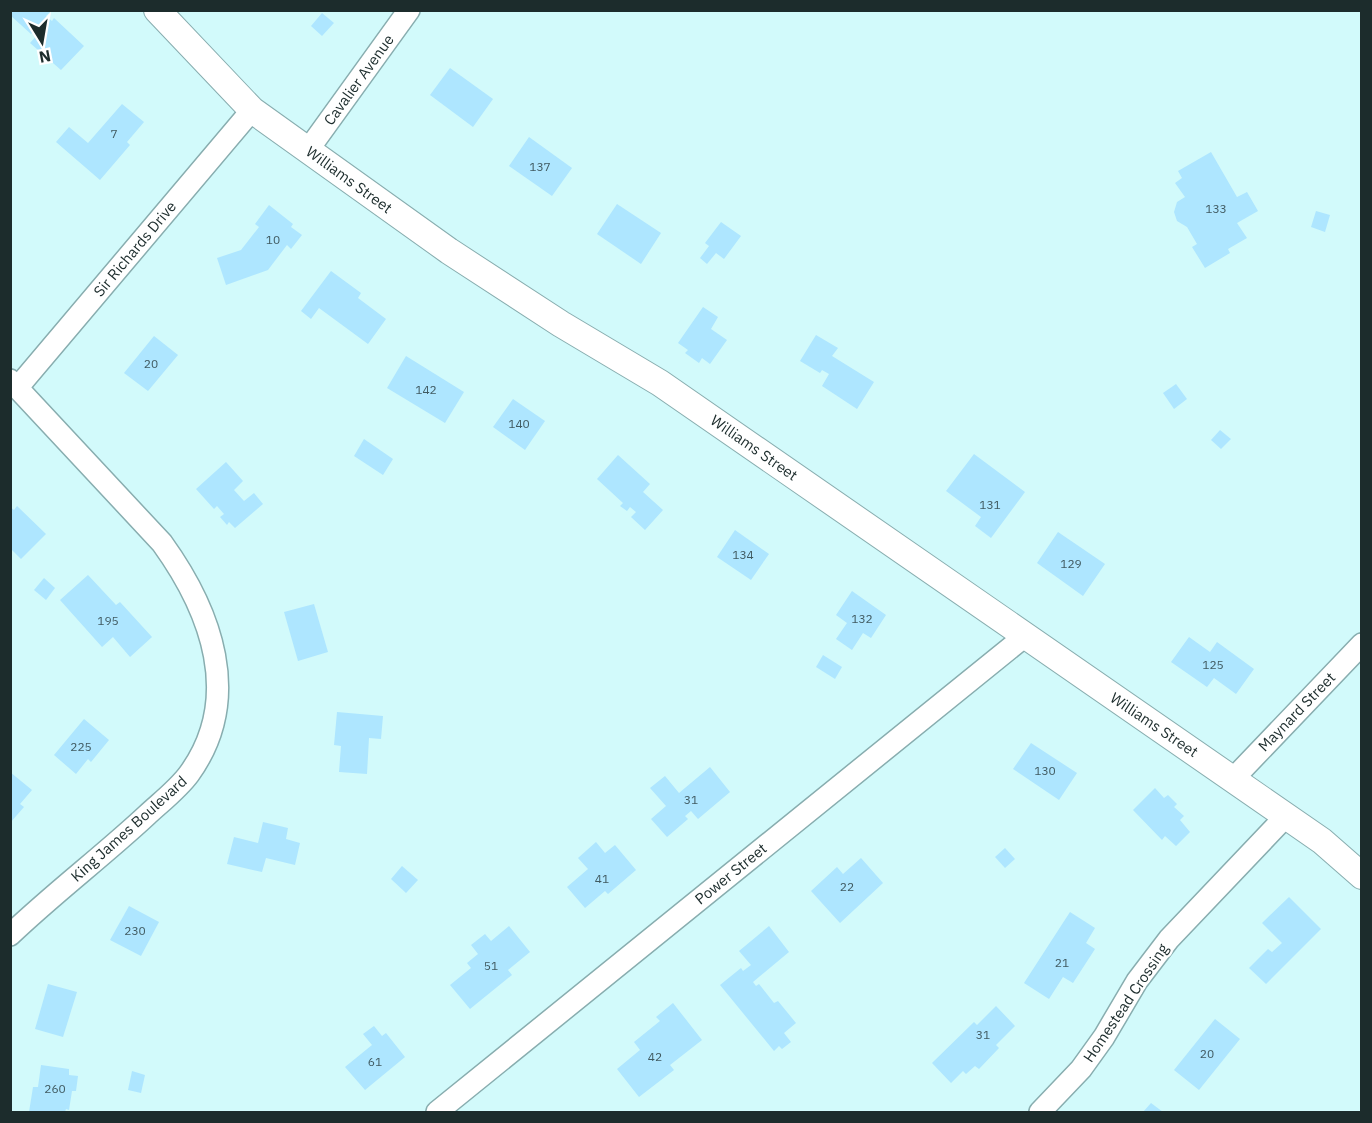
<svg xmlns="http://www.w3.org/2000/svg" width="1372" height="1123" viewBox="0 0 1372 1123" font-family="'IBM Plex Sans',sans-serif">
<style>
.building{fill:#aee6ff}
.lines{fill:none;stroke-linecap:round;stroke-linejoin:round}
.minor-casing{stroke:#88adaf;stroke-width:24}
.tertiary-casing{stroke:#88adaf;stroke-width:28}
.minor{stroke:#fff;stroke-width:21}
.tertiary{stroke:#fff;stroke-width:26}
.labels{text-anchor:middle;stroke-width:4.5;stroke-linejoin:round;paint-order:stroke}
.number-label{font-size:12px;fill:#405a61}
.street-label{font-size:15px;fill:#1c2c2c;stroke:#fff}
</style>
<rect width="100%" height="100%" fill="#d2fafb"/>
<g class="building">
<path d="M13 10H52L46 16 52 21 54 18 84 46 61 70 30 43 38 34 34 31 31 34 10 15Z"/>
<path d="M322 13 334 23 322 36 311 26Z"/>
<path d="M450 68 493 99 473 127 430 95Z"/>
<path d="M122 104 144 122 127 142 130 145 100 180 56 142 69 127 88 143Z"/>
<path d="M529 137 572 168 552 196 509 166Z"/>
<path d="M1211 152 1237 197 1247 192 1258 211 1237 223 1247 238 1228 249 1230 253 1205 268 1192 247 1197 244 1187 227 1177 221 1174 212 1177 202 1185 197 1175 183 1182 178 1178 171Z"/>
<path d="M617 204 661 233 641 264 597 234Z"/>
<path d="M269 205 293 224 291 227 302 235 291 249 287 245 268 270 226 285 217 258 241 250 259 227 255 224Z"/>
<path d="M1316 211 1330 215 1325 232 1311 227Z"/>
<path d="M721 222 741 236 724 259 716 253 707 264 700 258 709 246 705 243Z"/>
<path d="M331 271 361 293 358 298 386 319 368 344 319 308 311 319 301 311Z"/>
<path d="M703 307 718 317 711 329 727 340 710 364 702 358 699 363 685 353 688 350 678 343Z"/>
<path d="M816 335 838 348 832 356 874 382 857 409 822 386 829 374 822 370 820 373 800 361Z"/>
<path d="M154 336 178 355 148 391 124 373Z"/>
<path d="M406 356 464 392 445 423 387 388Z"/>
<path d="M1176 384 1187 399 1174 409 1163 393Z"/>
<path d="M513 399 545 421 525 450 493 427Z"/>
<path d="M1220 430 1231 439 1221 449 1211 440Z"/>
<path d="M364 439 393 459 383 475 354 456Z"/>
<path d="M974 454 1025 492 991 538 975 526 981 517 946 491Z"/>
<path d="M618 455 650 484 643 492 663 510 645 530 631 517 636 512 630 507 627 511 620 506 623 503 597 479Z"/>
<path d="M226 462 243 481 234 490 244 501 254 493 263 504 235 528 229 522 227 525 220 517 224 514 217 506 214 509 196 489Z"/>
<path d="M17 506 46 534 21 559 10 548V507L14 510Z"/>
<path d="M735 530 769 554 751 580 717 557Z"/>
<path d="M1058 532 1105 564 1083 596 1037 563Z"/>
<path d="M88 575 116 605 120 602 152 637 130 657 113 637 102 647 60 600Z"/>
<path d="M44 578 55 588 46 600 34 590Z"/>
<path d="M852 591 886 615 871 638 863 633 852 650 836 639 847 623 836 615Z"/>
<path d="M314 604 328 652 298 661 284 612Z"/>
<path d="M1189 637 1210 652 1217 642 1254 669 1236 694 1214 678 1207 687 1171 662Z"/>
<path d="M823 655 842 667 835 679 816 667Z"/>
<path d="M337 712 383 716 381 739 369 738 367 774 339 772 341 746 334 745Z"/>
<path d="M84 719 109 740 91 762 88 759 76 774 54 755Z"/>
<path d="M1031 743 1077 773 1059 800 1013 769Z"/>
<path d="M710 767 730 792 698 819 691 811 685 816 688 819 667 837 651 819 666 806 650 788 665 776 679 793Z"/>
<path d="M10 772 32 790 20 804 24 807 10 823Z"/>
<path d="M1155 788 1164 798 1168 795 1177 804 1174 807 1184 816 1180 820 1190 832 1176 846 1165 836 1162 840 1133 810Z"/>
<path d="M263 822 288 828 286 839 300 843 295 865 266 858 262 872 227 864 234 837 258 843Z"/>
<path d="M596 842 605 853 615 845 636 870 608 894 605 891 585 908 567 887 588 869 578 858Z"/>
<path d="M1005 848 1015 859 1005 868 995 857Z"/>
<path d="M861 858 883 883 840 923 811 891 837 867 843 874Z"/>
<path d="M402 866 418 880 406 893 391 879Z"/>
<path d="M1289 897 1321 929 1266 984 1249 968 1268 949 1272 952 1282 943 1262 923Z"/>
<path d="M129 906 159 922 141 956 110 940Z"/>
<path d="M1070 912 1095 928 1086 943 1095 949 1073 983 1063 977 1049 999 1024 983Z"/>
<path d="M509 926 530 952 508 970 512 975 470 1009 450 985 471 968 467 963 478 954 471 945 485 934 491 941Z"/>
<path d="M769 926 789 952 753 982 756 986 759 984 774 1003 778 1001 796 1023 784 1033 791 1042 782 1049 779 1046 774 1051 720 985 741 968 743 971 751 965 739 951Z"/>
<path d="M48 984 77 992 63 1037 35 1029Z"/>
<path d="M673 1003 702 1040 670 1065 674 1070 639 1097 617 1069 640 1050 634 1042 660 1021 656 1017Z"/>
<path d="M996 1006 1015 1026 996 1045 999 1048 979 1069 975 1066 966 1074 963 1071 951 1083 932 1063 974 1022 977 1025Z"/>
<path d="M1215 1019 1240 1039 1199 1090 1174 1070Z"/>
<path d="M374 1026 382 1036 386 1033 405 1057 365 1090 345 1067 372 1045 363 1034Z"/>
<path d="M41 1065 69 1069V1075L78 1076 76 1091H72L69 1110 66 1109 65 1112H29L33 1087H38Z"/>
<path d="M132 1071 145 1075 141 1093 128 1090Z"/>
<path d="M1151 1103 1163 1112H1143Z"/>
</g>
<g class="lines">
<defs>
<g id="minor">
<path d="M308 150 409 10"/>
<path d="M10 380 162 543C211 611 244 698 189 774 178 789 161 802 147 815 103 856 54 893 10 935"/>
<path d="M18 387 252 110"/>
<path d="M1233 779 1362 644"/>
<path d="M437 1112 1025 636"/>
<path d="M1040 1112 1081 1069 1104 1037 1137 981 1169 939 1286 816"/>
</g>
<path id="tertiary" d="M157 10 252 110 449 251 561 324 660 383 1322 841 1362 876"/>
</defs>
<use href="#minor" class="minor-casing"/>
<use href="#tertiary" class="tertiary-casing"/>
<use href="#minor" class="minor"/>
<use href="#tertiary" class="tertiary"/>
</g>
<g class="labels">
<g class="number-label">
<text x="114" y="138">7</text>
<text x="540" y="171">137</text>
<text x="1216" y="213">133</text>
<text x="273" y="244">10</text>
<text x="151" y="368">20</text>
<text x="426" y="394">142</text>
<text x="519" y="428">140</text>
<text x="990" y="509">131</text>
<text x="743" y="559">134</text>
<text x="1071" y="568">129</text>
<text x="862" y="623">132</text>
<text x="108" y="625">195</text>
<text x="1213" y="669">125</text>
<text x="81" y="751">225</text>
<text x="1045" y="775">130</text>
<text x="691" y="804">31</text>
<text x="602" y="883">41</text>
<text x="847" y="891">22</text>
<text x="135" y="935">230</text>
<text x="1062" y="967">21</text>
<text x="491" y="970">51</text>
<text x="983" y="1039">31</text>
<text x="1207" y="1058">20</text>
<text x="655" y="1061">42</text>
<text x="375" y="1066">61</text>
<text x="55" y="1093">260</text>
</g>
<g class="street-label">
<text transform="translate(359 80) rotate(-54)" y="5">Cavalier Avenue</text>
<text transform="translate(349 180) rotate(36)" y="5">Williams Street</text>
<text transform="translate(135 249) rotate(-50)" y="5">Sir Richards Drive</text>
<text transform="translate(754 448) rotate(35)" y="5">Williams Street</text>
<text transform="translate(1297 712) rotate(-46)" y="5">Maynard Street</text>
<text transform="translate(1154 725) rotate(34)" y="5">Williams Street</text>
<text transform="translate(129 829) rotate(-42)" y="5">King James Boulevard</text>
<text transform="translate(731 874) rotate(-39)" y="5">Power Street</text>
<text transform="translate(1126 1003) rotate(-56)" y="5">Homestead Crossing</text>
</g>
</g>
<rect width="1372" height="1123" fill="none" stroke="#1c2c2c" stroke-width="24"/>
<g transform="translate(42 42) rotate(169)" stroke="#ffffff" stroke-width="4.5" paint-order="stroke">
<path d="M0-4.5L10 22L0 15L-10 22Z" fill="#1c2c2c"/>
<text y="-9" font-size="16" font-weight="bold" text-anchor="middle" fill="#1c2c2c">N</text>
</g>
</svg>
